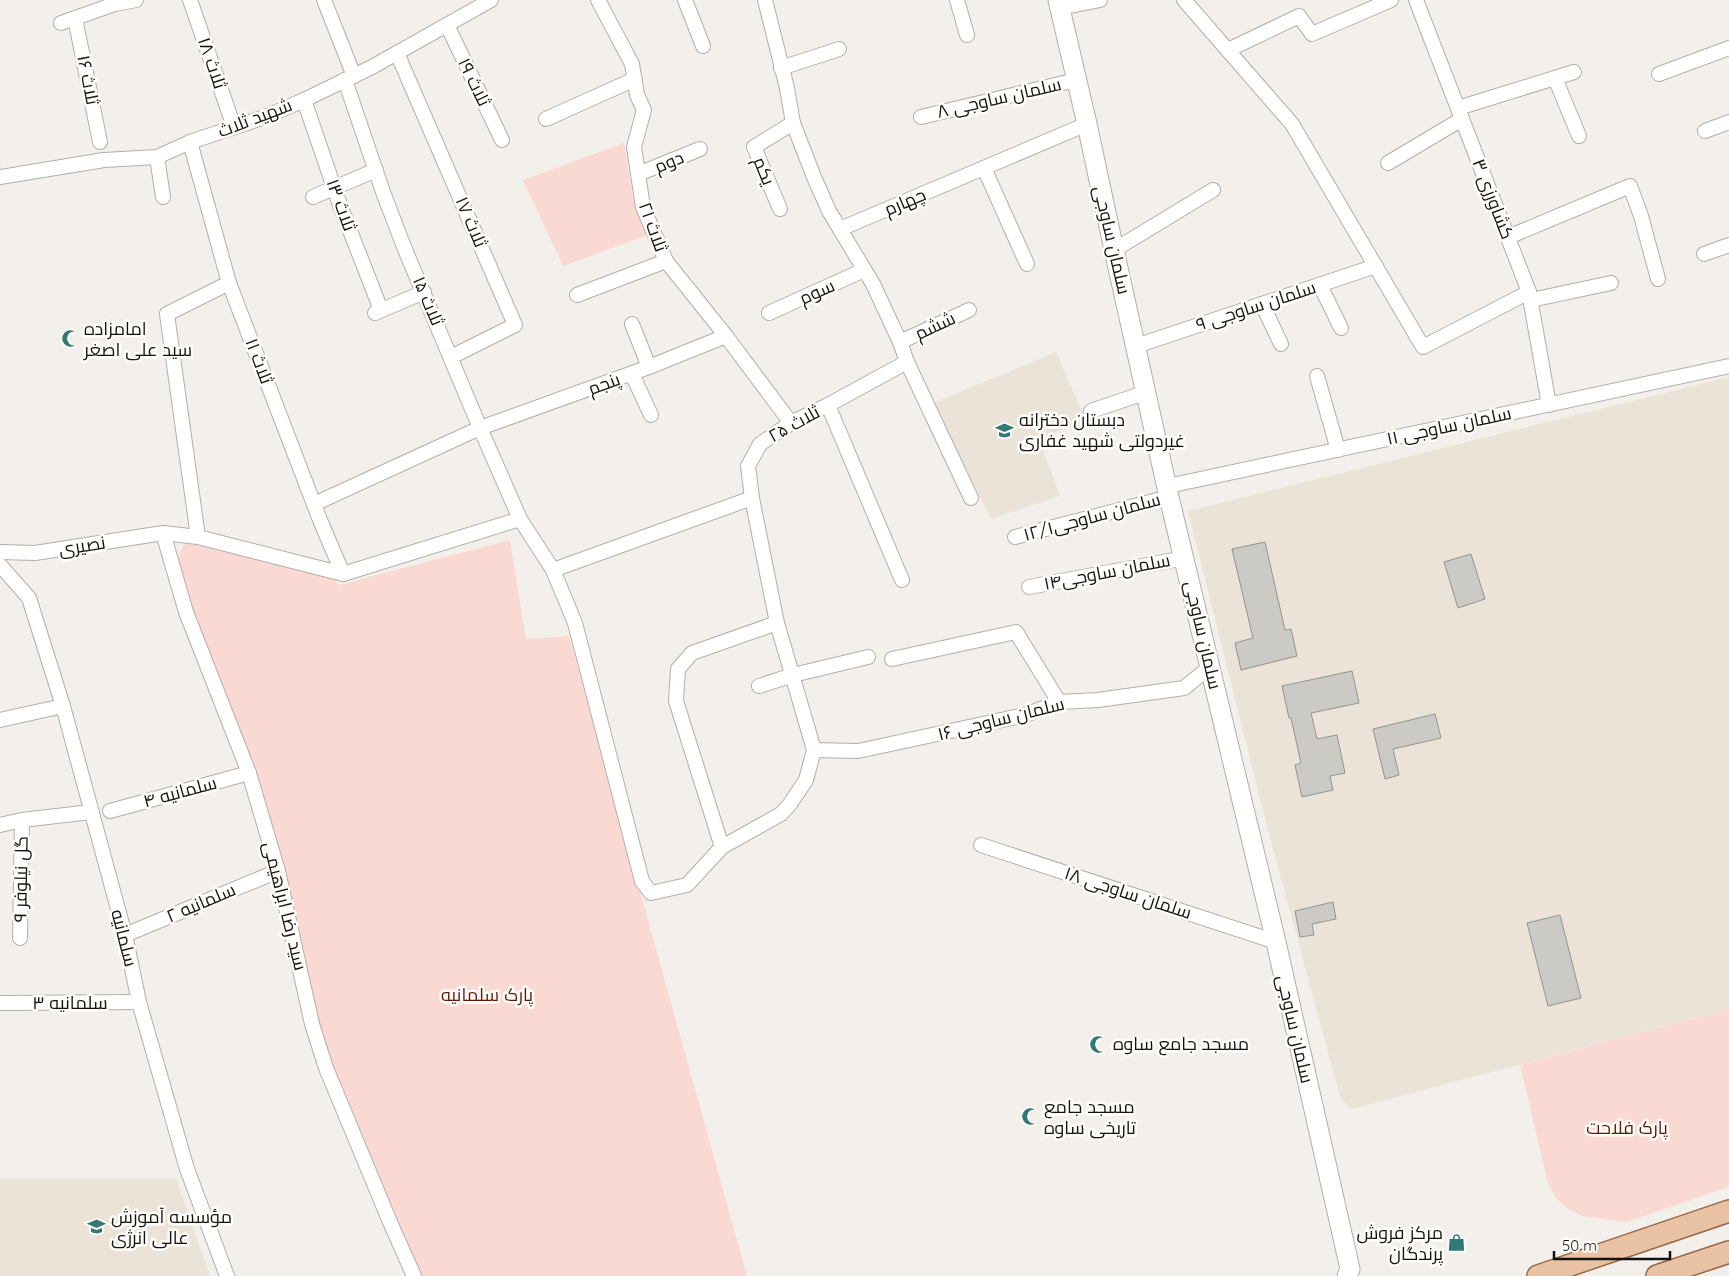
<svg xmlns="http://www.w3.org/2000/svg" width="1729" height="1276" viewBox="0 0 1729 1276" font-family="Quicksand,Cairo,sans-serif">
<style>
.built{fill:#ebe3d8}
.green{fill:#f9d9d1}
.building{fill:#cbcac5;stroke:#94938e}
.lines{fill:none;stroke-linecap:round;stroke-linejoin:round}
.street-casing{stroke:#b2afab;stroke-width:16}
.secondary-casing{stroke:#b2afab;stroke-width:21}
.primary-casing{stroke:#956847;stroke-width:24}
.street{stroke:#fff;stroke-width:14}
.secondary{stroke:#fff;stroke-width:19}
.primary{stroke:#e9c1a3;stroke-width:21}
.labels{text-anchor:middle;stroke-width:5;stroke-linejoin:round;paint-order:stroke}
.street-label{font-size:18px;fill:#131210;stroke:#fffdfa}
.poi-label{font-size:18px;fill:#131210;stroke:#fffdfa;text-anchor:start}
.park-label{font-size:18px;fill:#601705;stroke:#fffdfa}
</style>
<rect width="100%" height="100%" fill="#f3f0eb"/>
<g class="built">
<path d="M1056 352 1086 420 1039 439 1060 496 991 519 934 403Z"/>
<path d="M1729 377V1009L1352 1109 1341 1100 1269 834 1188 511Z"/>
<path d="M0 1178H176L210 1276H0Z"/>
</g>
<g class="green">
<path d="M624 143 633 196 648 235 563 266 523 180Z"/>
<path d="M189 536 325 569 339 585 510 540 526 639 569 636 747 1276H414L320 1048 272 852 173 565Z"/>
<path d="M1729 1009V1187L1626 1222 1582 1216 1568 1209 1556 1198 1548 1183 1520 1065Z"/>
</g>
<g class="building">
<path d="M1265 542 1285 630 1291 629 1297 656 1241 670 1235 643 1253 638 1232 549Z"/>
<path d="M1471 554 1485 599 1458 608 1444 562Z"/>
<path d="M1352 671 1359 703 1311 713 1317 739 1337 735 1345 773 1330 776 1333 790 1302 797 1295 765 1301 763 1291 718H1289L1282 686Z"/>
<path d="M1435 714 1441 738 1393 749 1399 775 1385 779 1373 729Z"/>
<path d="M1333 902 1336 919 1312 924 1314 935 1300 937 1295 911Z"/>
<path d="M1560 915 1581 998 1548 1006 1527 923Z"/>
</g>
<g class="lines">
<defs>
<g id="street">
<path d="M190 0 234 127"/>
<path d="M324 0 354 76"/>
<path d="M598 0 632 64 637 95 644 110 634 147 643 207 666 261 726 336 791 423"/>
<path d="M685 0 703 46"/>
<path d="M957 0 967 35"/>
<path d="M1184 0 1292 124 1423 347 1529 292"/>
<path d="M1416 0 1529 292 1549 405"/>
<path d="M1060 8 1100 0"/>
<path d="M75 18 100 142"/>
<path d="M61 23 115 4 136 0"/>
<path d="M447 25 502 140"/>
<path d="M1228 50 1299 16 1312 34 1391 0"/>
<path d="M397 53 515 325 451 357"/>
<path d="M781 68 839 49"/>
<path d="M1659 74 1729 48"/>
<path d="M1555 78 1579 136"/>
<path d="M345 80 383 192 404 247 480 428 520 519 553 570"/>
<path d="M304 100 340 205 381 310"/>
<path d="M1458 108 1574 72"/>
<path d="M921 117 1076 80"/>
<path d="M546 119 635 79"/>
<path d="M1705 131 1729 122"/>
<path d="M190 142 229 283 320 520 343 574"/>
<path d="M157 157 163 197"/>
<path d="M1388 163 1462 119"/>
<path d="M984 168 1027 264"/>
<path d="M638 174 700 149"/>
<path d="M0 177 104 160 157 157 190 142 265 117 304 100 372 67 491 0"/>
<path d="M313 197 376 170"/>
<path d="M780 209 754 147 793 123"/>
<path d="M840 229 1087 124"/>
<path d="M1508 237 1630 186 1641 216 1658 279"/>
<path d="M1114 250 1213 190"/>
<path d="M1704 254 1729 245"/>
<path d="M1320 285 1341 328"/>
<path d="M577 295 666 261"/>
<path d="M1531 300 1611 283"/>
<path d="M1262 304 1281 344"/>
<path d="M375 313 424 292"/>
<path d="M769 313 864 270"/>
<path d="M632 324 649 367"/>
<path d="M900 342 969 310"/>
<path d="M1136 346 1376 266"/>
<path d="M907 362 971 498"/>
<path d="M632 374 651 415"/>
<path d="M1317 376 1338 450"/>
<path d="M828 405 902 580"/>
<path d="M1091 411 1147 392"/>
<path d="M1168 486 1729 366"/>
<path d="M752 498 553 570 575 623 642 881 651 893 687 885 722 847 781 814 790 804 806 780 814 750 777 623"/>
<path d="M314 504 480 428 649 367 726 336"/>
<path d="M163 533 186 612 249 773 278 871 312 1024 326 1068 390 1222 414 1276"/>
<path d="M198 537 167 314 229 283"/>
<path d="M1015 537 1169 497"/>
<path d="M0 552 35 553 163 533 198 537 343 574 520 519"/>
<path d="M0 565 29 598 63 706 125 935 139 1002 187 1169 227 1276"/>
<path d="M1029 587 1185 558"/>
<path d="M892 659 1016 632 1059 702"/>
<path d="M759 686 793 675 868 657"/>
<path d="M0 720 63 706"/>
<path d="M814 750 858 751 1025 715 1059 702 1098 700 1184 688 1210 667"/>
<path d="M110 811 249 773"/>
<path d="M0 825 22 820 91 812"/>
<path d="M981 845 1276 942"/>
<path d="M722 847 676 701 678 669 692 653 777 623 752 498 748 466 760 444 791 423 828 405 907 362 900 342 873 284 829 211 814 177 793 123 787 88 765 0"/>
<path d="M125 935 278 871"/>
<path d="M20 938 22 820"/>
<path d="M0 1003 139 1002"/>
</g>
<path id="secondary" d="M1058 0 1087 124 1114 250 1169 497 1276 942 1350 1269 1347 1276"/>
<g id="primary">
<path d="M1538 1276 1729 1211"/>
<path d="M1657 1276 1729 1252"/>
</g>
</defs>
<use href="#street" class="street-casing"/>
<use href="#secondary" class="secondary-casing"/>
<use href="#primary" class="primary-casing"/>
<use href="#street" class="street"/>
<use href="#secondary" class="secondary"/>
<use href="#primary" class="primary"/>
</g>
<defs>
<symbol id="mosque-bare" viewBox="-9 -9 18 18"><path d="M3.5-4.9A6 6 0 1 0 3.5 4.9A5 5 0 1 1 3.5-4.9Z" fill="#317973" stroke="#fffdfa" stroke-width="2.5" paint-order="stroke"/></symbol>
<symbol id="school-bare" viewBox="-9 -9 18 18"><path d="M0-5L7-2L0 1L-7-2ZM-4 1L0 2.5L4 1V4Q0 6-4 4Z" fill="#317973" stroke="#fffdfa" stroke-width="2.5" paint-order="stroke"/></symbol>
<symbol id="university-bare" viewBox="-9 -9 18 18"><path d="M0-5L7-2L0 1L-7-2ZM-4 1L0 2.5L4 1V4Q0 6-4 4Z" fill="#317973" stroke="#fffdfa" stroke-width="2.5" paint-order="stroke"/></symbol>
<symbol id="shop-bare" viewBox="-9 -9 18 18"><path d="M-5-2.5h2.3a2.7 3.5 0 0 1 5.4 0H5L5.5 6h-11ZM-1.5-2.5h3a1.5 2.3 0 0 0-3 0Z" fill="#317973" stroke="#fffdfa" stroke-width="2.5" paint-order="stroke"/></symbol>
</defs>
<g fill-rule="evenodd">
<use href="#mosque-bare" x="58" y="326" width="25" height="25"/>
<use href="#school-bare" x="992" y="418" width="25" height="25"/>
<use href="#mosque-bare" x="1086" y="1032" width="25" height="25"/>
<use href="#mosque-bare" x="1018" y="1104" width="25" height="25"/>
<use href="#university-bare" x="84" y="1214" width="25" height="25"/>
<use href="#shop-bare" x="1444" y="1230" width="25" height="25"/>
</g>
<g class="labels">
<g class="street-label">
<text transform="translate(212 63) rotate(71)" y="6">ثلاث ۱۸</text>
<text transform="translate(88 80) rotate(79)" y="6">ثلاث ۱۶</text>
<text transform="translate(474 82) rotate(64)" y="6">ثلاث ۱۹</text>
<text transform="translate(999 98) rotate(-13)" y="6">سلمان ساوجی ۸</text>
<text transform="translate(255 118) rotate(-21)" y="6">شهید ثلاث</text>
<text transform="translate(669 162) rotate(-22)" y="6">دوم</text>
<text transform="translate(764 171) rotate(68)" y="6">یکم</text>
<text transform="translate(1493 199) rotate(69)" y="6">کشاورزی ۳</text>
<text transform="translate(905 202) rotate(-23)" y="6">چهارم</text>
<text transform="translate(341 205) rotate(70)" y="6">ثلاث ۱۳</text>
<text transform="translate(471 222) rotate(67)" y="6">ثلاث ۱۷</text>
<text transform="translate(653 227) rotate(70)" y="6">ثلاث ۲۱</text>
<text transform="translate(1112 240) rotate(77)" y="6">سلمان ساوجی</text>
<text transform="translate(817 292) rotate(-24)" y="6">سوم</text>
<text transform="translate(428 301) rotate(67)" y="6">ثلاث ۱۵</text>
<text transform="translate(1256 306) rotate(-18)" y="6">سلمان ساوجی ۹</text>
<text transform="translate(935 326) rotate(-25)" y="6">ششم</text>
<text transform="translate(259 361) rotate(69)" y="6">ثلاث ۱۱</text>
<text transform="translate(604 384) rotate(-20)" y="6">پنجم</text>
<text transform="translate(794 424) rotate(-29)" y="6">ثلاث ۲۵</text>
<text transform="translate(1449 426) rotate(-12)" y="6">سلمان ساوجی ۱۱</text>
<text transform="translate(1092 517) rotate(-15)" y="6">سلمان ساوجی۱۲/۱</text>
<text transform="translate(82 546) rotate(-9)" y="6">نصیری</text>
<text transform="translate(1107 572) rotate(-11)" y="6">سلمان ساوجی۱۴</text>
<text transform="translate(1203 635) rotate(77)" y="6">سلمان ساوجی</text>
<text transform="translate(1001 719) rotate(-14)" y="6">سلمان ساوجی ۱۶</text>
<text transform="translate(180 792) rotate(-15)" y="6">سلمانیه ۴</text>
<text transform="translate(21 879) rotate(-89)" y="6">گل نیلوفر ۹</text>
<text transform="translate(1128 893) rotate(18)" y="6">سلمان ساوجی ۱۸</text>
<text transform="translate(201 903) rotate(-23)" y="6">سلمانیه ۲</text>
<text transform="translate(285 906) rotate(76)" y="6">سید رضا ابراهیمی</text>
<text transform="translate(124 938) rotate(76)" y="6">سلمانیه</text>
<text x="70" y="1009">سلمانیه ۳</text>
<text transform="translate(1295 1029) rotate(77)" y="6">سلمان ساوجی</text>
</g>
<g class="poi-label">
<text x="84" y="335">امامزاده<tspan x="84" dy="21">سید علی اصغر</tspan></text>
<text x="1019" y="426">دبستان دخترانه<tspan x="1019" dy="21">غیردولتی شهید غفاری</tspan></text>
<text x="1113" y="1050">مسجد جامع ساوه</text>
<text x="1044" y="1113">مسجد جامع<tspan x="1044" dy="21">تاریخی ساوه</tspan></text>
<text x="111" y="1223">مؤسسه آموزش<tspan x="111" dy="21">عالی انرژی</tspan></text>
<text x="1443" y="1239" text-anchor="end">مرکز فروش<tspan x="1443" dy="21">پرندگان</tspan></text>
</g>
<g class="park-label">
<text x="487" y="1001">پارک سلمانیه</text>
<text x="1627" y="1134">پارک فلاحت</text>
</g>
</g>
<path d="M1554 1251v8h116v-8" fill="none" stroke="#131210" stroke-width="2.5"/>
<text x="1562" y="1251" font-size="15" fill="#131210" stroke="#fffdfa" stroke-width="4" paint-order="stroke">50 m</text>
</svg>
